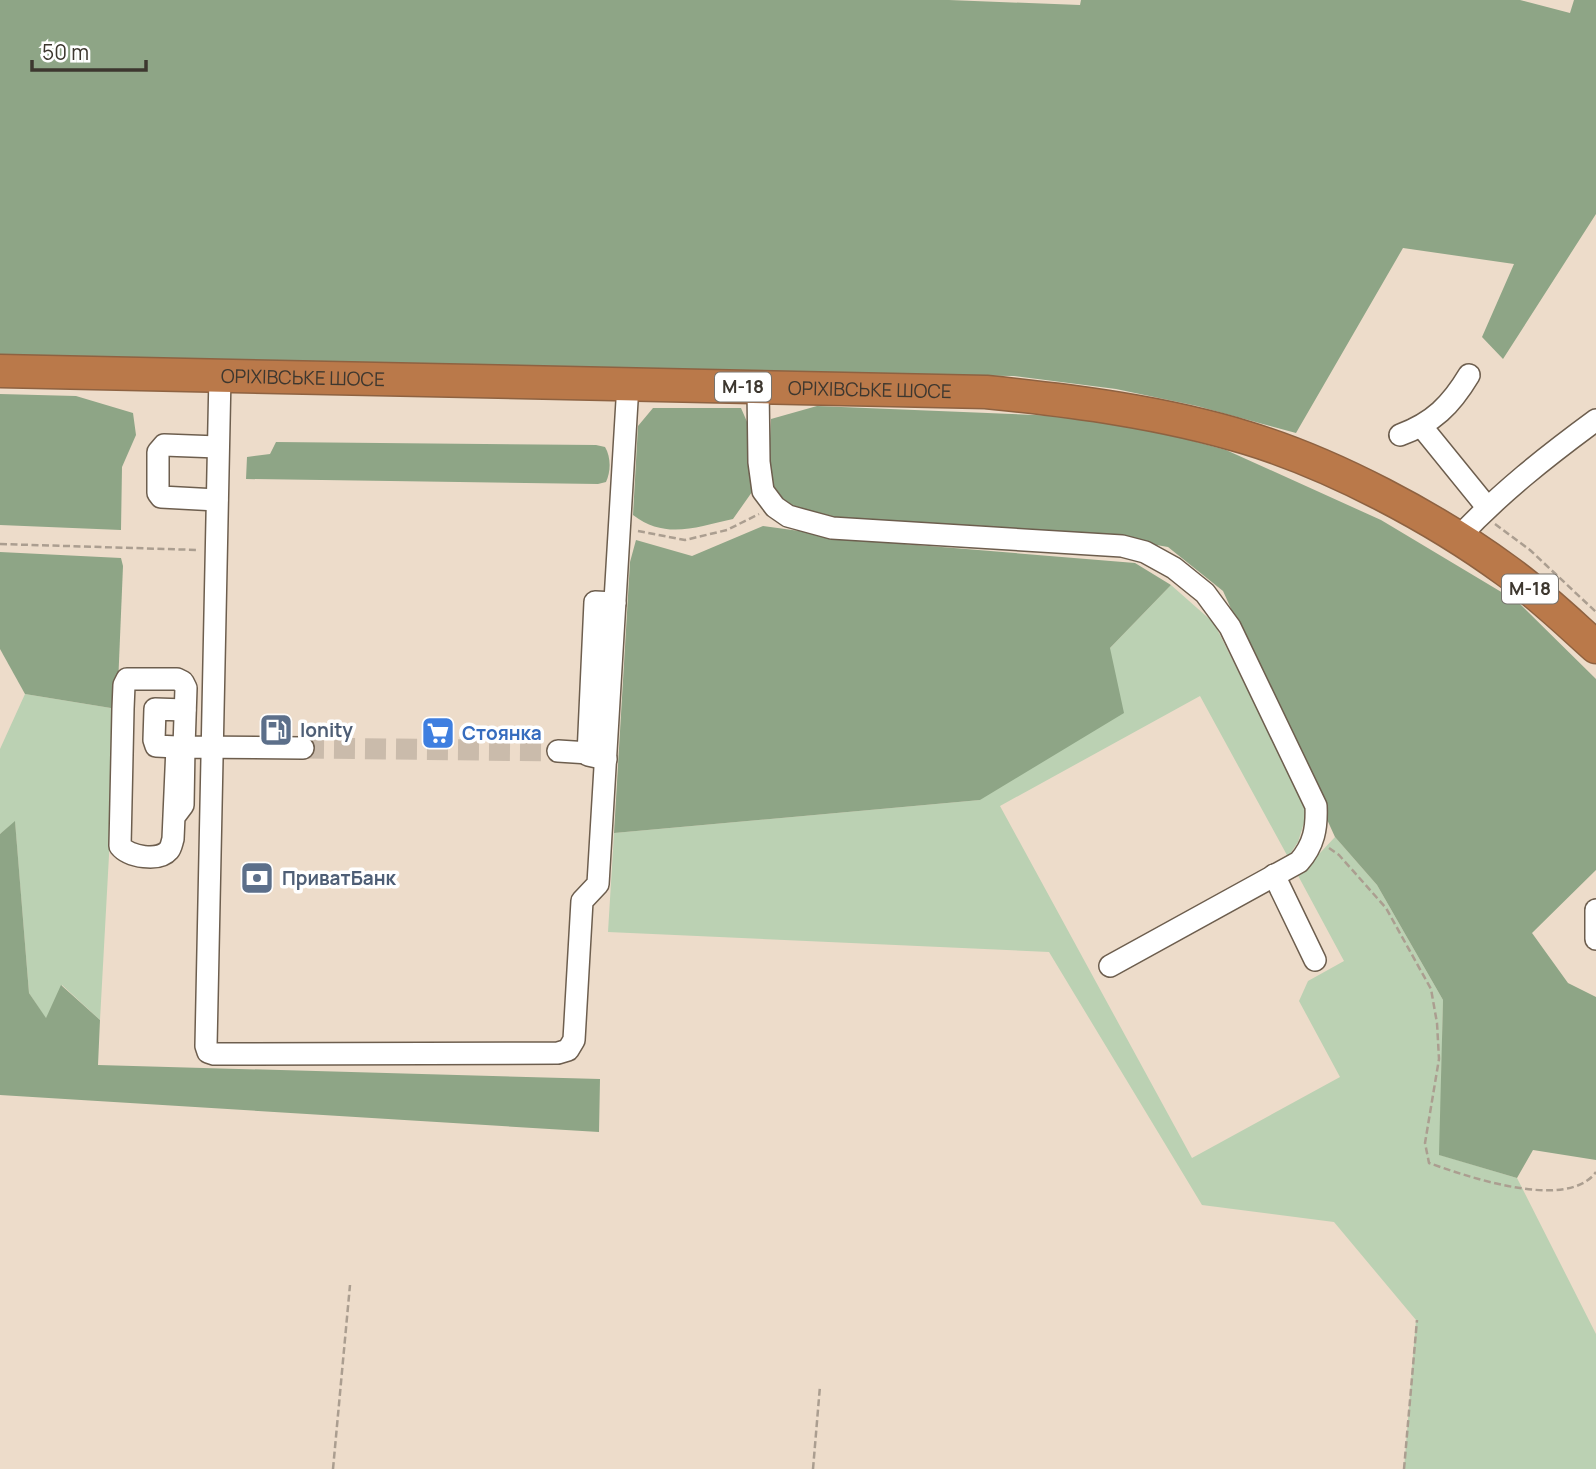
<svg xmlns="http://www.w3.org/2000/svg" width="1596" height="1469" viewBox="0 0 1596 1469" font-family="Manrope,sans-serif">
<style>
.green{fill:#bbd1b3}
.forest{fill:#8ea586}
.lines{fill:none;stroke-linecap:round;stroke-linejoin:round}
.minor-tunnel{stroke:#cabbab;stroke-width:21;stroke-dasharray:21 10;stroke-linecap:butt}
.minor-casing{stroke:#6d5e4e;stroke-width:24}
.highway-casing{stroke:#8e6241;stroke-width:35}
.path{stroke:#ab9e90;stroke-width:2.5;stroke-dasharray:7 3.5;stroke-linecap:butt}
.minor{stroke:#fff;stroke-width:21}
.highway{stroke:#ba794a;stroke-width:32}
.labels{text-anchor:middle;stroke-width:7;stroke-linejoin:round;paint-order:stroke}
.shield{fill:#fff;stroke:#77736d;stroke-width:2}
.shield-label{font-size:18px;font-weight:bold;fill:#3d372f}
.street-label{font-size:19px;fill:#3d372f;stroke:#fff}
.service-label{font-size:19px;font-weight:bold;fill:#4e5e75;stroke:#fff;text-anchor:start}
.shop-label{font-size:19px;font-weight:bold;fill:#366cbe;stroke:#fff;text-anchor:start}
</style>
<rect width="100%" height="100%" fill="#eddcca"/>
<g class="green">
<path d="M1171 585 1214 623 1308 810 1298 842 1288 857 1200 696 1000 806 1192 1158 1340 1077 1299 1001 1308 981 1344 961 1295 870 1319 854 1335 837 1377 885 1443 1000 1440 1155 1517 1178 1596 1334V1469H1404L1416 1320 1334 1222 1202 1205 1049 952 608 932 614 833 980 800 1110 648Z"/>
<path d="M25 694 117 709 100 1020 62 985 46 1019 29 993 15 822 0 834V749Z"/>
</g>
<g class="forest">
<path d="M0 0H949L1080 5 1081 0H1520L1570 13 1574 0H1596V214L1503 359 1482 337 1514 264 1403 248 1296 433 1197 406 1116 389 1014 376 0 363Z"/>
<path d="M0 394 76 396 133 413 136 435 122 467 121 530 0 525Z"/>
<path d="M817 406 1109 418 1226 450 1381 520 1518 602 1596 679V870L1532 933 1568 983 1596 997V1160L1533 1150 1517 1178 1439 1155 1443 1000 1377 885 1335 837 1223 591 1168 547 1098 535 819 519 787 504 768 478 771 419Z"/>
<path d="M653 408H741L751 431 752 492 733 519C696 527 666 540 633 515L638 426Z"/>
<path d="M276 442 596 445 605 447C611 457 611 471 606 482L598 484 246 479 247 457 270 454Z"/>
<path d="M763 526 880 542 1135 563 1171 585 1110 648 1124 713 980 800 614 833 630 562 636 540 692 556Z"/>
<path d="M0 552 121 558 123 566 117 709 25 694 0 649Z"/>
<path d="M15 821 29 993 46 1018 61 985 100 1020 98 1065 600 1079 599 1132 0 1095V834Z"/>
</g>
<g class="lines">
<path class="minor-tunnel" d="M303 748 558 751"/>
<defs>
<g id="minor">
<path d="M220 375 206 1046 208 1052 214 1054 558 1053 568 1050 574 1040 582 901 598 884 628 384"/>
<path d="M758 387 759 462 763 491 775 507 788 516 832 528 1122 546 1145 552 1174 568 1205 593 1230 627 1316 806C1317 828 1314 845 1299 862L1110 966"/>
<path d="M1422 427 1487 507"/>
<path d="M1400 435C1433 423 1451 405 1469 375"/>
<path d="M217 500 161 497 158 493V452L164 445 218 447"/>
<path d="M1458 538C1500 493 1547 456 1596 420"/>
<path d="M177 747 156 746 154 740 155 709 185 710"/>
<path d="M558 751 589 753"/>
<path d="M606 759 588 755 595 602 615 603"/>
<path d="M174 817 183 805 184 747H177L173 839C172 842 171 848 169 850 159 862 129 857 120 846L123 709 124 685 127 679H177L183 682 186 688 184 747 303 748"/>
<path d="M1274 875 1315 960"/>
<path d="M1596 939V910"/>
</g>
<g id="highway">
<path id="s1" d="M0 371 986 392C1074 401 1162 412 1247 438 1333 464 1435 518 1507 571 1539 594 1567 621 1596 647"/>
</g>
</defs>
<use href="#minor" class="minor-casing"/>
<use href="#highway" class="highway-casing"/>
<g class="path">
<path d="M1495 524 1530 550 1596 612"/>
<path d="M638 531 685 540 727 530 759 514"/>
<path d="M0 544 199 550"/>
<path d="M1329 848 1339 855 1386 908 1431 989 1437 1023 1439 1059 1425 1143 1429 1163C1466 1176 1567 1212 1596 1172"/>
<path d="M333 1469 350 1285"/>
<path d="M813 1469 820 1386"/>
<path d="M1404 1469 1417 1320"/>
</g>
<use href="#minor" class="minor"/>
<use href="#highway" class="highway"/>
</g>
<defs>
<symbol id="fuel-square" viewBox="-11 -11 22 22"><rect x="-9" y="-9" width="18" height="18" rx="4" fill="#5c6f8a" stroke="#fff"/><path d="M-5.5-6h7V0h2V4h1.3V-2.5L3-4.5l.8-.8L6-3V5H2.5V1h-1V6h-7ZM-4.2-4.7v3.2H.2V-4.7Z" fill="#fff"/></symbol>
<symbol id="supermarket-square" viewBox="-11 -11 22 22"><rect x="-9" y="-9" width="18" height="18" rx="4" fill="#3f7fe0" stroke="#fff"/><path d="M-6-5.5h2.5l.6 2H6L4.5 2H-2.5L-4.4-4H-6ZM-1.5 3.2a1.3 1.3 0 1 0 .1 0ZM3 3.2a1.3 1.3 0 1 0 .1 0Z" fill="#fff"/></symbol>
<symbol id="bank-square" viewBox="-11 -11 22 22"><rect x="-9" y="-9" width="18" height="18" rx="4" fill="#5c6f8a" stroke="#fff"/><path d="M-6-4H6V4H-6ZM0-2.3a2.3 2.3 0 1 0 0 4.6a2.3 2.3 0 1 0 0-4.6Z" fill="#fff"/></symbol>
</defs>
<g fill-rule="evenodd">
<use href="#fuel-square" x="257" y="711" width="38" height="38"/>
<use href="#supermarket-square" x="419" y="714" width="38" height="38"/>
<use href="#bank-square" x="238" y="859" width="38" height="38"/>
</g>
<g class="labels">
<g class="shield">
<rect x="715" y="372.5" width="56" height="29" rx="5"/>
<rect x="1502" y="574.5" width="56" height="29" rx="5"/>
</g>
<g class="shield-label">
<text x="743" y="393">М-18</text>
<text x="1530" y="595">М-18</text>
</g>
<g class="street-label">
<text dy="7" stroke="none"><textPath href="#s1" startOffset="303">ОРІХІВСЬКЕ ШОСЕ</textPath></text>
<text dy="7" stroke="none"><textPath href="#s1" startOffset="870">ОРІХІВСЬКЕ ШОСЕ</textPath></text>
</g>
<g class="service-label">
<text x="300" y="737">Ionity</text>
<text x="282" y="885">ПриватБанк</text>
</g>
<g class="shop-label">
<text x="462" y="740">Стоянка</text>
</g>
</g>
<path d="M32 60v10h114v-10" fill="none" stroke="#3d372f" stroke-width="3.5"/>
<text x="42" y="60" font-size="21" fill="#3d372f" stroke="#ffffff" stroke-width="5" paint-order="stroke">50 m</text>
</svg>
